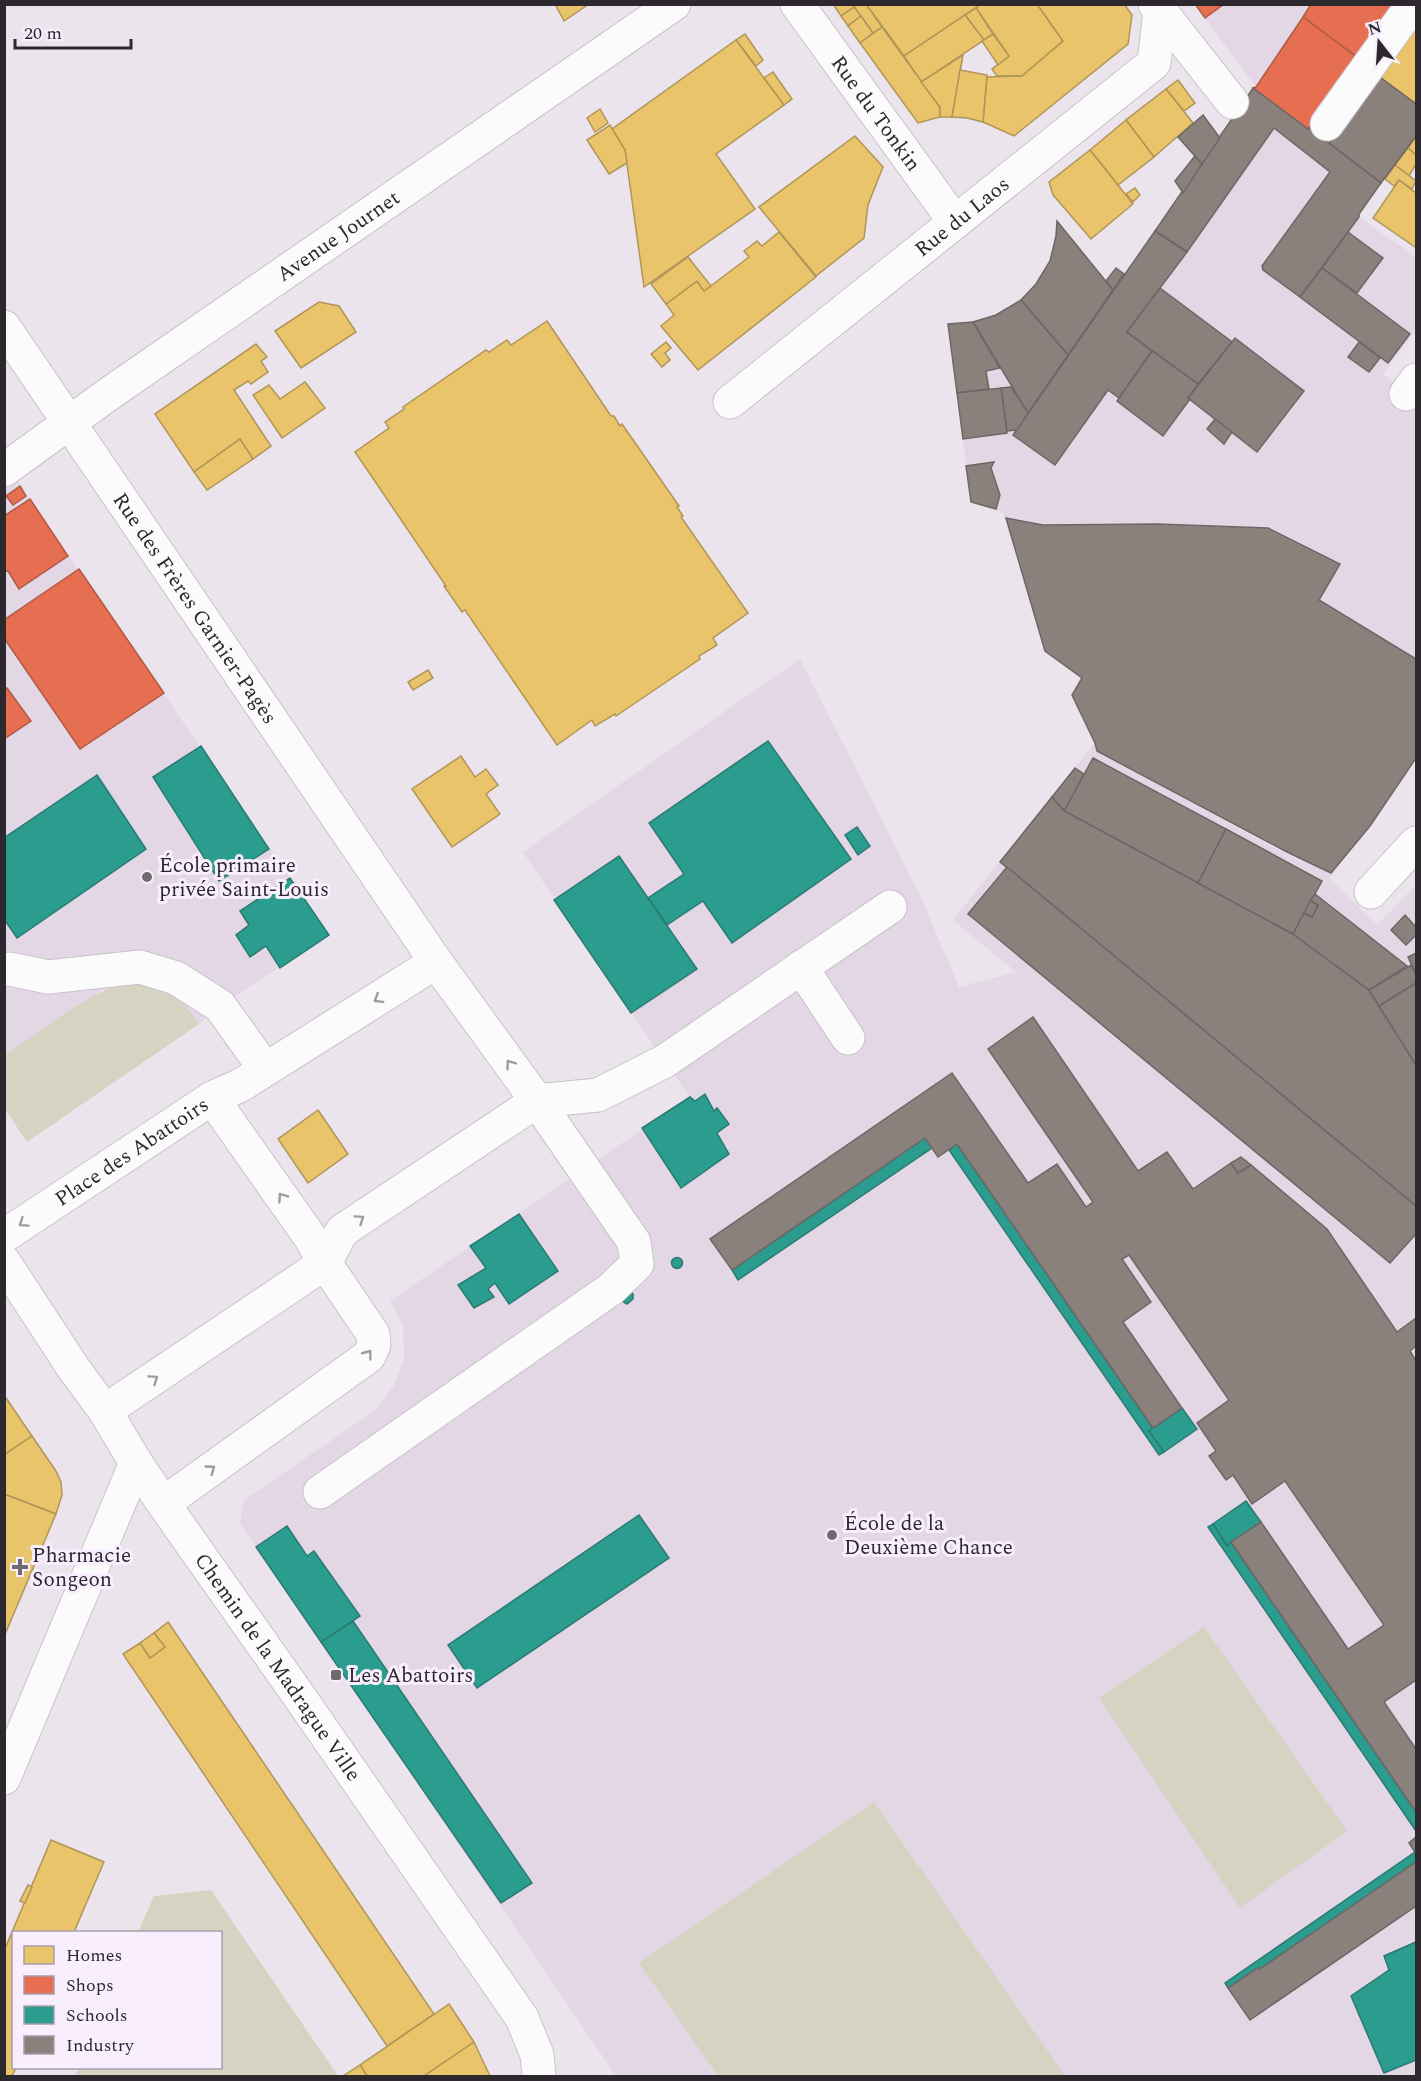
<svg xmlns="http://www.w3.org/2000/svg" width="1421" height="2081" viewBox="0 0 1421 2081" font-family="Spectral,serif">
<style>
.built{fill:#e3d7e6;fill-rule:evenodd}
.green{fill:#d5d4c2}
.homes{fill:#e9c46a;stroke:#b09558;stroke-width:1.5}
.shops{fill:#e76f51;stroke:#af5a46;stroke-width:1.5}
.schools{fill:#2a9d8f;stroke:#2b7a72;stroke-width:1.5}
.industry{fill:#8a817c;stroke:#6e6665;stroke-width:1.5}
.lines{fill:none;stroke-linecap:round;stroke-linejoin:round}
.minor-casing{stroke:#c7c2c8;stroke-width:35}
.minor{stroke:#fcfbfc;stroke-width:33}
.oneway{stroke:#9e9c9f}
.poi-dot{fill:#6f6a70;stroke:#f9eefd;stroke-width:2}
.labels{text-anchor:middle;stroke-width:6;stroke-linejoin:round;paint-order:stroke}
.street-label{font-size:21px;fill:#2c282e;stroke:#f9eefd}
.poi-label{font-size:21px;fill:#2c282e;stroke:#f9eefd;text-anchor:start}
</style>
<rect width="100%" height="100%" fill="#ebe4ec"/>
<g class="built">
<path d="M1195 5H1311L1256 87Z"/>
<path d="M1253 88 1309 128 1381 183 1359 214V217L1416 257V329L1383 374 1416 399V758L1370 826 1329 878 1377 925 1416 885V2076H616L240 1523 244 1500 377 1409 395 1384 404 1357 403 1325 390 1301 690 1097 631 1013 523 852 800 659 920 895 959 987 1016 972 953 920 1095 743 1072 695 1082 678 1045 651 1003 513 996 509 971 502 948 324 973 322 996 315 1030 293 1044 273 1050 261 1056 236 1057 221 1113 290ZM1168 789 1285 851 1312 868 1168 790Z"/>
<path d="M4 461 329 935 220 1006 199 1024 177 997 103 990 5 1056Z"/>
</g>
<g class="green">
<path d="M122 984C140 985 163 986 177 998 186 1004 192 1015 199 1024L27 1142 5 1109 4 1056C42 1031 79 998 122 984Z"/>
<path d="M1204 1627 1347 1831 1240 1908 1099 1698Z"/>
<path d="M874 1802 1065 2076H718L639 1963Z"/>
<path d="M211 1890 338 2076H75L79 2068H220V1932H138L154 1896Z"/>
</g>
<g class="homes">
<path d="M555 4H589L564 21Z"/>
<path d="M833 4H858L841 16Z"/>
<path d="M858 4H866L882 27 873 33 854 7Z"/>
<path d="M866 4H981L904 56Z"/>
<path d="M981 4H1037L1063 41 1022 76H997L992 69 1009 56 976 8Z"/>
<path d="M1037 4H1124L1132 15 1128 44 1014 136 983 122 987 77 1022 76 1063 41Z"/>
<path d="M854 7 861 16 848 26 841 16Z"/>
<path d="M976 8 993 34 984 40 965 15Z"/>
<path d="M965 15 984 40 921 82 904 56Z"/>
<path d="M861 16 873 33 860 43 848 26Z"/>
<path d="M1412 25 1416 28V104L1377 75Z"/>
<path d="M882 27 940 107V117L918 123 860 43Z"/>
<path d="M745 34 763 60 756 66 736 40Z"/>
<path d="M993 34 1009 56 998 65 982 41Z"/>
<path d="M736 40 784 105 716 154 755 209 644 287 625 150 612 129Z"/>
<path d="M963 55 952 117H940V107L921 82Z"/>
<path d="M960 70 987 75 983 122 967 118 952 117Z"/>
<path d="M773 72 792 99 784 105 764 78Z"/>
<path d="M1178 80 1195 103 1184 111 1166 89Z"/>
<path d="M1166 89 1193 123 1154 157 1126 120Z"/>
<path d="M600 109 608 123 595 132 587 118Z"/>
<path d="M1126 120 1154 157 1118 185 1090 150Z"/>
<path d="M610 125 625 150 627 163 609 174 587 140Z"/>
<path d="M855 136 883 167 868 205 864 238 816 276 759 207Z"/>
<path d="M1416 136V155L1408 148Z"/>
<path d="M1408 148 1416 155V164L1409 176 1395 165Z"/>
<path d="M1090 150 1133 204 1091 239 1053 195 1049 182Z"/>
<path d="M1395 165 1416 181 1412 189 1399 180 1394 186 1385 179Z"/>
<path d="M1399 180 1416 193V245L1415 247 1373 218Z"/>
<path d="M1135 188 1140 195 1133 202 1126 194Z"/>
<path d="M779 232 816 277 698 370 661 326 674 315 666 304 697 281 704 291 749 257 744 251 757 241 762 246Z"/>
<path d="M688 257 711 286 704 291 697 281 666 304 651 284Z"/>
<path d="M319 302 339 306 356 332 301 368 275 331Z"/>
<path d="M547 321 611 416H614L620 426 622 424 679 506 677 507 683 516 681 517 748 613 713 638 717 645 699 656 700 659 616 716 615 714 595 726 592 720 557 745 465 610 462 612 444 586H446L355 452 389 428 385 422 404 409 403 407 486 350 489 352 507 340 511 345Z"/>
<path d="M666 342 671 348 665 353 670 360 662 367 651 354Z"/>
<path d="M256 344 267 357 261 361 268 372 251 384 248 381 234 390 271 446 253 459 240 439 194 472 155 414Z"/>
<path d="M305 382 325 408 282 438 253 395 269 385 280 399Z"/>
<path d="M240 439 253 459 207 490 194 472Z"/>
<path d="M428 670 433 678 413 690 408 682Z"/>
<path d="M461 756 475 777 486 769 498 785 486 794 500 814 452 847 412 789Z"/>
<path d="M318 1110 348 1154 308 1183 278 1139Z"/>
<path d="M4 1395 32 1436 4 1455Z"/>
<path d="M32 1436 56 1471 61 1482 62 1495 56 1514 4 1494V1455Z"/>
<path d="M4 1494 56 1514 6 1632 4 1631Z"/>
<path d="M168 1622 434 2014 387 2046 123 1654 140 1643 150 1658 165 1647 154 1633Z"/>
<path d="M154 1633 165 1647 150 1658 140 1643Z"/>
<path d="M51 1840 104 1862 74 1932H14V2068H16L12 2076H7L4 2075V1951Z"/>
<path d="M28 1885 32 1887 25 1903 20 1901Z"/>
<path d="M449 2004 474 2042 424 2076H367L360 2065Z"/>
<path d="M474 2042 490 2076H424Z"/>
<path d="M360 2065 367 2076H343L349 2072Z"/>
</g>
<g class="shops">
<path d="M1195 4H1224L1205 18Z"/>
<path d="M1311 4H1395L1358 58 1303 17Z"/>
<path d="M1303 17 1358 58 1308 129 1253 88 1256 87Z"/>
<path d="M20 486 26 496 13 505 6 496Z"/>
<path d="M30 499 68 556 19 589 8 571 4 572V516Z"/>
<path d="M79 569 164 693 80 749 4 638V620Z"/>
<path d="M7 688 31 721 4 739V690Z"/>
</g>
<g class="schools">
<path d="M768 741 851 859 732 943 703 901 667 925 648 898 684 874 649 823Z"/>
<path d="M201 746 269 849 219 881 153 777Z"/>
<path d="M97 775 146 849 17 938 4 919V838Z"/>
<path d="M857 827 870 846 858 855 845 835Z"/>
<path d="M619 856 697 969 631 1013 554 900Z"/>
<path d="M290 878 329 935 280 968 266 946 250 957 236 935 249 925 240 911Z"/>
<path d="M705 1094 714 1111 717 1108 729 1124 717 1133 729 1154 681 1188 642 1128 690 1097 695 1101Z"/>
<path d="M925 1138 932 1148 738 1280 732 1270Z"/>
<path d="M957 1144 1153 1428 1149 1431 1164 1452 1159 1455 949 1150Z"/>
<path d="M519 1214 558 1271 509 1304 495 1283 488 1289 494 1297 474 1308 458 1285 486 1268 470 1246Z"/>
<circle cx="677" cy="1263" r="5.5"/>
<path d="M629 1290 633 1294V1299L627 1304 622 1301Z"/>
<path d="M1182 1408 1197 1429 1164 1452 1149 1431Z"/>
<path d="M1246 1501 1261 1522 1227 1546 1213 1524Z"/>
<path d="M639 1515 669 1558 477 1688 448 1645Z"/>
<path d="M1213 1524 1227 1546 1231 1542 1416 1812V1831L1208 1527Z"/>
<path d="M287 1526 307 1556 314 1551 360 1616 321 1642 256 1547Z"/>
<path d="M353 1621 532 1883 501 1903 321 1642Z"/>
<path d="M1415 1852 1416 1862 1260 1969 1259 1967 1228 1988 1225 1983Z"/>
<path d="M1416 1942V2060L1384 2073 1351 1996 1389 1970 1384 1956Z"/>
</g>
<g class="industry">
<path d="M1377 75 1416 104V136L1381 183 1329 143Z"/>
<path d="M1253 88 1308 129 1309 128 1381 183 1359 214V217L1300 297 1263 270 1262 266 1330 172 1274 128 1187 252 1155 231Z"/>
<path d="M1203 115 1220 138 1202 164 1178 137Z"/>
<path d="M1195 156 1202 164 1183 193 1175 181Z"/>
<path d="M1057 221 1113 290 1068 355 1021 300 1036 284 1050 261 1056 236Z"/>
<path d="M1155 231 1187 252 1127 332 1152 351 1119 398 1108 390 1055 465 1013 435Z"/>
<path d="M1348 232 1383 258 1357 293 1322 268Z"/>
<path d="M1116 268 1124 274 1113 290 1106 281Z"/>
<path d="M1322 268 1410 334 1388 363 1300 297Z"/>
<path d="M1160 288 1232 342 1198 384 1127 332Z"/>
<path d="M1021 300 1068 355 1028 413 973 322 996 315Z"/>
<path d="M973 322 1000 368 986 371 989 389 957 393 948 324Z"/>
<path d="M1235 338 1304 391 1257 452 1188 398Z"/>
<path d="M1359 342 1380 358 1369 372 1348 357Z"/>
<path d="M1152 351 1198 384 1188 398 1190 399 1163 436 1117 401Z"/>
<path d="M1011 387 1028 413 1017 430 1007 431 1001 388Z"/>
<path d="M1001 388 1007 433 963 439 957 393Z"/>
<path d="M1215 419 1232 432 1224 444 1207 429Z"/>
<path d="M994 462 991 468 1000 495 996 509 971 502 966 466Z"/>
<path d="M1006 518 1043 525 1157 524 1268 528 1340 564 1319 600 1416 659V758L1370 826 1331 873 1285 851 1097 751 1095 743 1072 695 1082 678 1045 651Z"/>
<path d="M1093 758 1226 829 1198 883 1064 811Z"/>
<path d="M1075 768 1084 774 1064 811 1052 797Z"/>
<path d="M1052 797 1064 811 1293 934 1369 990 1416 1065V1206L1000 862Z"/>
<path d="M1226 829 1322 881 1293 934 1198 883Z"/>
<path d="M1007 867 1416 1206V1234L1390 1263 968 914Z"/>
<path d="M1315 894 1407 966 1369 990 1293 934 1304 913 1312 917 1318 905 1310 901Z"/>
<path d="M1310 901 1318 905 1312 917 1304 913Z"/>
<path d="M1405 915 1416 927V935L1406 945 1391 930Z"/>
<path d="M1416 953V974L1408 957Z"/>
<path d="M1411 965 1416 974V983L1379 1006 1369 990Z"/>
<path d="M1416 983V1065L1379 1006Z"/>
<path d="M1033 1017 1138 1171 1167 1152 1193 1189 1231 1163 1238 1173 1251 1165 1327 1229 1397 1332 1416 1318V1346L1410 1351 1416 1361V1680L1384 1702 1416 1749V1812L1231 1542 1261 1522 1348 1649 1384 1625 1285 1481 1252 1504 1233 1475 1226 1480 1209 1456 1216 1451 1197 1423 1229 1400 1129 1255 1122 1259 1151 1302 1123 1322 1182 1408 1153 1428 957 1144 938 1157 925 1138 732 1270 710 1239 952 1073 1028 1183 1057 1164 1086 1207 1093 1202 988 1049Z"/>
<path d="M1241 1157 1251 1165 1238 1173 1231 1163Z"/>
<path d="M1416 1837V1854L1409 1843Z"/>
<path d="M1416 1862V1906L1250 2020 1228 1988 1259 1967 1260 1969Z"/>
</g>
<g class="lines">
<defs>
<g id="minor">
<path id="s1" d="M797 4 955 222"/>
<path d="M1155 4 1232 102"/>
<path d="M1327 124 1413 4"/>
<path id="s2" d="M4 327 436 962"/>
<path d="M1406 394 1416 380"/>
<path id="s3" d="M730 402 1154 63 1160 12"/>
<path id="s4" d="M4 470 113 391 674 4"/>
<path d="M1371 892 1416 843"/>
<path d="M801 967 848 1038"/>
<path d="M10 969 48 977 140 967 176 978 220 1006 265 1069"/>
<path id="s5" d="M4 1236 212 1098 241 1085 436 962 537 1101 342 1231 325 1263 105 1411"/>
<path id="s6" d="M4 1262 74 1369 105 1411 136 1463 165 1506 299 1696 522 2018 537 2055 539 2076"/>
<path d="M320 1492 611 1289 637 1264 634 1242 537 1101 598 1095 665 1061 890 907"/>
<path d="M164 1503 369 1356 374 1345 373 1334 325 1263 310 1237 212 1098"/>
<path d="M4 1778 136 1463"/>
</g>
</defs>
<use href="#minor" class="minor-casing"/>
<use href="#minor" class="minor"/>
</g>
<defs><path id="oneway-chevron" d="M-2-3.5L2.5 0L-2 3.5" fill="none" stroke-width="1.6" stroke-linecap="round" stroke-linejoin="round" transform="scale(1.5)"/></defs>
<g class="oneway">
<use href="#oneway-chevron" transform="translate(378 999) rotate(148)"/>
<use href="#oneway-chevron" transform="translate(510 1064) rotate(-126)"/>
<use href="#oneway-chevron" transform="translate(282 1197) rotate(-125)"/>
<use href="#oneway-chevron" transform="translate(360 1219) rotate(-34)"/>
<use href="#oneway-chevron" transform="translate(23 1223) rotate(145)"/>
<use href="#oneway-chevron" transform="translate(368 1354) rotate(-53)"/>
<use href="#oneway-chevron" transform="translate(154 1379) rotate(-34)"/>
<use href="#oneway-chevron" transform="translate(211 1469) rotate(-36)"/>
</g>
<g class="poi-dot">
<circle cx="147" cy="877" r="6"/>
<circle cx="832" cy="1535" r="6"/>
<path d="M17 1558h6v6h6v6h-6v6h-6v-6h-6v-6h6z"/>
<rect x="330" y="1669" width="12" height="12" rx="3"/>
</g>
<g class="labels">
<g class="street-label">
<text dy="7" stroke="none"><textPath href="#s1" startOffset="135">Rue du Tonkin</textPath></text>
<text dy="7" stroke="none"><textPath href="#s3" startOffset="297">Rue du Laos</textPath></text>
<text dy="7" stroke="none"><textPath href="#s4" startOffset="408">Avenue Journet</textPath></text>
<text dy="7" stroke="none"><textPath href="#s2" startOffset="340">Rue des Frères Garnier-Pagès</textPath></text>
<text dy="7" stroke="none"><textPath href="#s5" startOffset="153">Place des Abattoirs</textPath></text>
<text dy="7" stroke="none"><textPath href="#s6" startOffset="489">Chemin de la Madrague Ville</textPath></text>
</g>
<g class="poi-label">
<text x="159" y="872">École primaire<tspan x="159" dy="24">privée Saint-Louis</tspan></text>
<text x="844" y="1530">École de la<tspan x="844" dy="24">Deuxième Chance</tspan></text>
<text x="32" y="1562">Pharmacie<tspan x="32" dy="24">Songeon</tspan></text>
<text x="348" y="1682">Les Abattoirs</text>
</g>
</g>
<rect width="1421" height="2081" fill="none" stroke="#2c282e" stroke-width="12"/>
<rect x="12" y="1931" width="210" height="138" fill="#f9eefd" stroke="#a79faa" stroke-width="1.5"/>
<rect x="24" y="1946" width="30" height="18" fill="#e9c46a" stroke="#a79faa" stroke-width="1.5"/>
<text x="66" y="1961" font-size="18" fill="#2c282e">Homes</text>
<rect x="24" y="1976" width="30" height="18" fill="#e76f51" stroke="#a79faa" stroke-width="1.5"/>
<text x="66" y="1991" font-size="18" fill="#2c282e">Shops</text>
<rect x="24" y="2006" width="30" height="18" fill="#2a9d8f" stroke="#a79faa" stroke-width="1.5"/>
<text x="66" y="2021" font-size="18" fill="#2c282e">Schools</text>
<rect x="24" y="2036" width="30" height="18" fill="#8a817c" stroke="#a79faa" stroke-width="1.5"/>
<text x="66" y="2051" font-size="18" fill="#2c282e">Industry</text>
<g transform="translate(1379 42) rotate(343)" stroke="#f9eefd" stroke-width="4.5" paint-order="stroke">
<path d="M0-4.5L10 22L0 15L-10 22Z" fill="#2c282e"/>
<text y="-9" font-size="16" font-weight="bold" text-anchor="middle" fill="#2c282e">N</text>
</g>
<path d="M15 39v9h116v-9" fill="none" stroke="#2c282e" stroke-width="3"/>
<text x="24" y="39" font-size="18" fill="#2c282e" stroke="#f9eefd" stroke-width="4.5" paint-order="stroke">20 m</text>
</svg>
